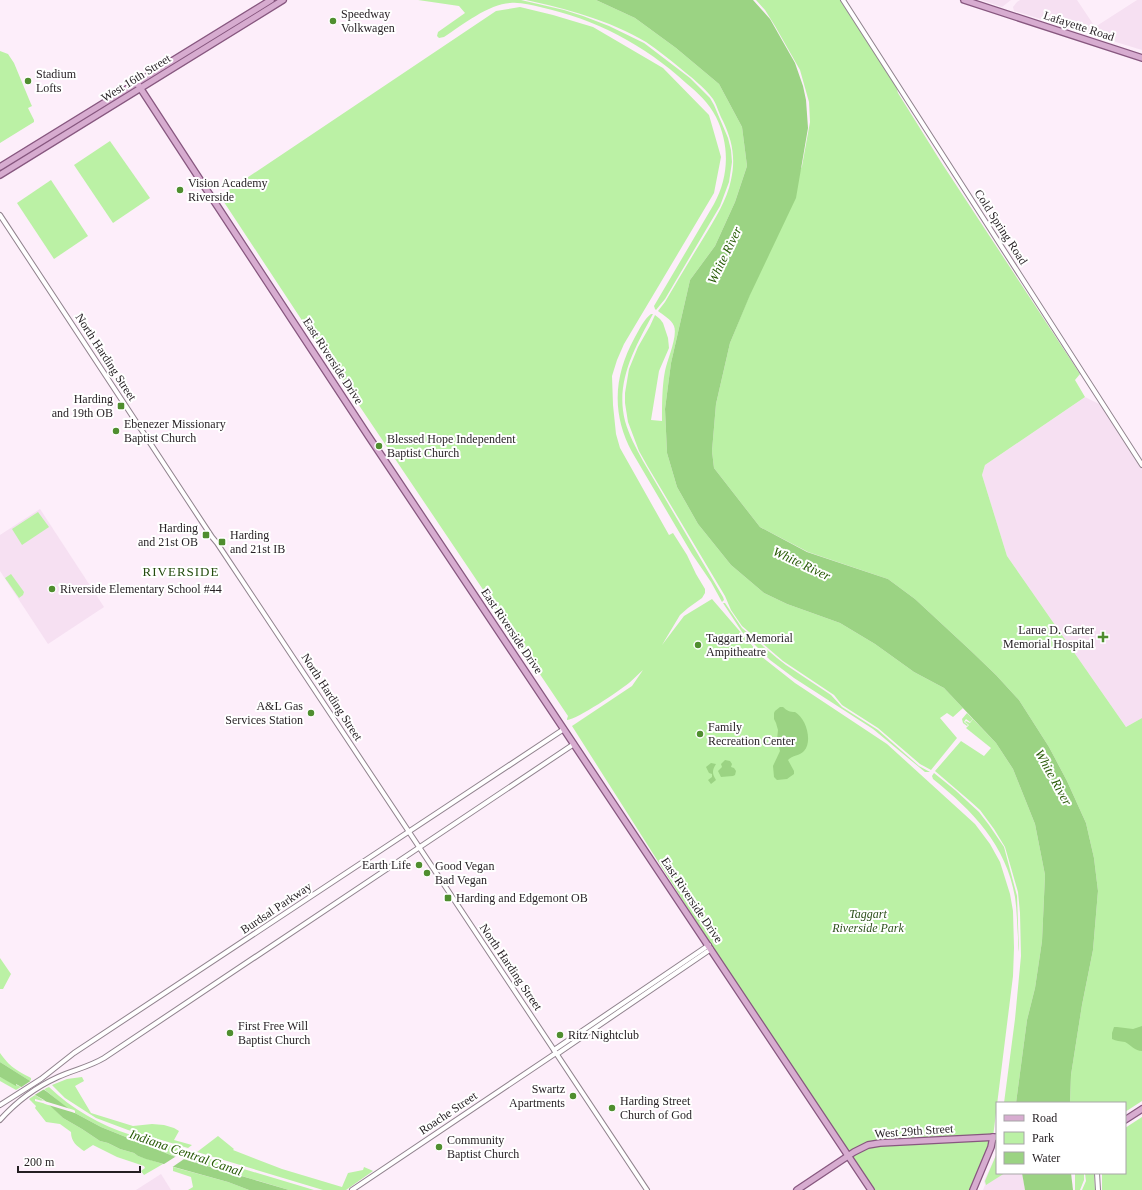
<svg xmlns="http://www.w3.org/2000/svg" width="1142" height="1190" viewBox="0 0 1142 1190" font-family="'Times New Roman',serif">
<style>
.built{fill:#f6e0f2}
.green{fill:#bbf1a5}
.water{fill:#9bd383}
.pier{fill:#fdeefa}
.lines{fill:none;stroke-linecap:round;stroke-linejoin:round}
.minor-casing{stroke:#91838e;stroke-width:6}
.major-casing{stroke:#87577f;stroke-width:8}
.minor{stroke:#fff;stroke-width:4}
.major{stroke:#d7acd0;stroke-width:5.5}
.poi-dot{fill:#4f8e2f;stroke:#fff;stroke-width:1.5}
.labels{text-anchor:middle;stroke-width:4;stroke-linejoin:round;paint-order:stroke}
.poi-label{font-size:12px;fill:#241e22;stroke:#fff;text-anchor:start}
.street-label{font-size:12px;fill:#241e22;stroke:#fff}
.park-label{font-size:12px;font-style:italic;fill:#2d501b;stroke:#fff}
.water-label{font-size:13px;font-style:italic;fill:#275905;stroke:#fff}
.neighbourhood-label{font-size:13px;letter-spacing:1px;fill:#234b0d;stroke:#fff}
</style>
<rect width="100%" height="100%" fill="#fdeefa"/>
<g class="built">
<path d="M981 0H1011L1002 7Z"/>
<path d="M1020 0H1077L1095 27 1137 0H1142V50L1014 11 1013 7 1017 2Z"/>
<path d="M1085 397 1101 405 1142 470V718L1126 727 1007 556 982 475 985 465Z"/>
<path d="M40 509 104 607 48 644 0 571V535Z"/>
<path d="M997 1153V1173H1022L1025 1190H983L985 1185 984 1181Z"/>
<path d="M161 1174 171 1190H136Z"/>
</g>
<g class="green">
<path d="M418 0H521L564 10 583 16 609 26 644 43 690 78 710 98 714 105 728 138 731 150 732 162 729 182 720 206 665 299 656 310 655 309 654 306 714 204C729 177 730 145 716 117 709 103 698 93 686 83 645 45 595 19 540 7 531 5 520 2 510 3 489 4 462 25 444 37L439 38 437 36 438 32 465 13 459 6Z"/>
<path d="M526 0H596L635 18 676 48 719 84 742 127 747 166 735 202 715 246 690 280 671 363 665 409 667 453 677 487 698 524 731 565 764 593 787 604 840 623 875 644 914 672 944 688 963 708 953 717 947 713 940 718 957 738 931 770 920 764 878 728 842 705 834 695 783 661 742 626 731 610 725 596 648 467 639 451 628 422 625 403V393L629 369 638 347 650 326 655 315 660 319 663 323 668 338 669 348 659 371 651 420 662 421C662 405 662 386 665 371 667 360 678 336 674 326 671 319 663 315 658 311L665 302C678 280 691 258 704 237 715 219 727 200 731 180 736 158 732 140 723 121 719 114 717 105 713 99 704 87 691 77 680 68 669 59 658 50 646 42 609 20 567 9 526 0Z"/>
<path d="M756 0H840L896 86 898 93 941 162 1080 374 1075 380 1085 397 985 465 982 475 1007 556 1126 727 1142 718V1101L1125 1112V1103H1070L1071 1075 1082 1005 1093 950 1098 891 1094 858 1086 823 1067 781 1049 747 1019 700 996 675 970 650 915 599 888 579 808 552 760 527 714 468 712 451 716 404 730 343 802 166 810 122 809 102 800 70 775 26 765 10Z"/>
<path d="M520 7 553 15 593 27 663 68 709 115 721 157 714 193 624 344 617 360 612 376 613 405 616 434 620 448 669 535 673 533 687 555 696 574 705 589V593L702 598 688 608 680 615 662 645 684 616 712 599 762 657 795 683 887 744 975 824 990 844 1000 862 1010 894 1013 911 1014 948 1013 976 993 1137 971 1190H873L734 981 572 726 632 686 643 670C638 674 634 679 629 683 619 691 578 719 567 720V719L568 716 305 325 220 196 496 11Z"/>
<path d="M0 51 8 54 14 63 31 104 32 106 28 108 34 120V122L0 143Z"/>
<path d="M110 141 150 198 113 223 74 165Z"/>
<path d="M51 180 88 236 54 259 17 203Z"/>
<path d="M651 314H653C635 347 615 382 625 421 629 435 636 448 643 461L723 597 724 600 722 602 711 582 692 554 632 452C611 413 614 375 635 337 639 330 644 319 651 314Z"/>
<path d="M38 512 49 527 22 545 12 529Z"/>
<path d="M11 574 24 592 23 595 19 598 5 578Z"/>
<path d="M723 603H725L742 628 777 658 786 665 831 695 842 707 878 730 919 766 930 772H925L873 729 794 678 770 660 742 632Z"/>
<path d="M967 713 973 719 970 722 966 719 964 722 968 725 967 726 963 723 962 719Z"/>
<path d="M973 719 996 743 1013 769 1035 824 1045 875 1042 941 1035 988 1027 1020 1016 1103H1004L1015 1019 1021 956 1020 913 1018 892 1005 847 994 829 980 810 970 801 935 771 961 741 984 756 991 748 966 728 969 725 965 722 966 721 970 723Z"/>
<path d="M934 773 955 790 979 812 989 825 1004 847 1017 896 1019 952C1018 948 1018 942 1018 937 1017 924 1017 911 1015 897 1006 845 973 811 933 779L932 776Z"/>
<path d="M0 958 11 974 3 989H0Z"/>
<path d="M0 1053C10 1067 16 1070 31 1078V1080L30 1081 0 1062Z"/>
<path d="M0 1077 21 1087 16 1090 0 1081Z"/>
<path d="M82 1077 84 1081 75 1086 91 1113 133 1126 152 1124 164 1125 174 1128 179 1131 174 1140 192 1145 188 1148 128 1130 96 1118 65 1098 52 1085 67 1079Z"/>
<path d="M49 1087C72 1109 100 1125 131 1135 149 1140 167 1144 185 1150L175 1156H173L101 1127 73 1112 75 1113V1111L68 1109 44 1089Z"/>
<path d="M35 1095 46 1102 35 1099V1101L50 1105 63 1118 82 1129 100 1141 108 1143 120 1149 134 1153 138 1156 163 1164 144 1175 141 1171 145 1168 144 1166 117 1157 93 1145 84 1151C77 1146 71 1142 71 1132L60 1124 46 1122 35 1108 36 1106 29 1099Z"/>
<path d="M1142 1117V1190H1102V1173H1125V1128Z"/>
<path d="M218 1136 234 1149 233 1150 282 1169 342 1187 348 1173 363 1170 364 1167 371 1170 373 1171 346 1190H323L197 1152Z"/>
<path d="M997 1153V1173H1005L986 1185 985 1181Z"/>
<path d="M193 1154 197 1155 314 1190H289L185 1159Z"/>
<path d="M173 1167 228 1182 249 1190H188L193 1187 191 1177 173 1171Z"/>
<path d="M1075 1173H1084V1180L1080 1190H1075Z"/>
<path d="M1085 1173H1094L1095 1190H1082L1086 1181Z"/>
</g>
<g class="water">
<path d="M596 0H753L770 19 795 63 803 86 806 100 808 128 796 198 750 295 730 343 716 404 712 451 714 468 760 527 807 552 888 579 915 599 970 650 996 675 1019 700 1049 747 1067 781 1086 823 1094 858 1098 891 1093 950 1082 1005 1071 1075 1070 1103H1016L1027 1020 1035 988 1042 941 1045 875 1035 824 1013 769 996 743 944 688 914 672 875 644 840 623 787 604 764 593 731 565 698 524 677 487 667 453 665 409 671 363 690 280 715 246 735 202 747 166 742 127 719 84 676 48 635 18Z"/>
<path d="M780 707H783C787 711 790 712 795 712 806 718 813 741 804 751 800 756 792 755 788 760L794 771V774L787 779 777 780 774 777 773 766 780 751 777 739 778 730 776 723 774 719V713L775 711Z"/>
<path d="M725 760 730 761 732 764 731 767 734 768 736 771 735 775 733 776C728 776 725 777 721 777L718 771 722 767 721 764Z"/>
<path d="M711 763 716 764C712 770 712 774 716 780L711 784 708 780 712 777V774L709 773 706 767Z"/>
<path d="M1142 1026V1051C1135 1051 1131 1045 1125 1042 1120 1041 1116 1041 1112 1039V1033L1114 1027H1117L1133 1029Z"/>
<path d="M0 1062 46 1091 73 1112 101 1127 173 1156 289 1190H249L228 1182 174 1167 146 1159 138 1156 134 1153 120 1149 108 1143 100 1141 82 1129 63 1118 44 1100 16 1084V1086L0 1077Z"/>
<path d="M1022 1173H1071L1073 1190H1025Z"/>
</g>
<g class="pier">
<path d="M32 1080 36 1084 38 1083 46 1088 33 1096 20 1088Z"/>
<path d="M41 1100 74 1110 75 1111V1113L45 1104Z"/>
<path d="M178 1155 187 1157 171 1168 161 1166Z"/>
</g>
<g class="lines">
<defs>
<g id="minor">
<path d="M843 0 1142 465"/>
<path d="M0 215 212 537 217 543 647 1190"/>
<path d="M554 1050 709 945"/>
<path d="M557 1054 711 949"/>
<path d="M0 1105 41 1079 74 1053 564 729"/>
<path d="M0 1120C16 1102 36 1087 58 1077 73 1070 89 1067 104 1058L574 744"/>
<path d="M1097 1173 1098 1190"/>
<path d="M352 1190 556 1053"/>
</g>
<g id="major">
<path d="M964 0 1142 58"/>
<path d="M137 83 210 195 369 437 871 1190"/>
<path d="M0 167 271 0"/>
<path d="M0 175 283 0"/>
<path d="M1125 1120 1142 1109"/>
<path d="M797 1190 854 1152 868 1145 880 1143 997 1137"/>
<path d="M973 1190 991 1147 993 1137"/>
</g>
</defs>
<use href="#minor" class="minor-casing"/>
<use href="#major" class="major-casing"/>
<use href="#minor" class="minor"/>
<use href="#major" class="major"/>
</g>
<g class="poi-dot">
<circle cx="333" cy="21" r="4"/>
<circle cx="28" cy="81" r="4"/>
<circle cx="180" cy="190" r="4"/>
<rect x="117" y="402" width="8" height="8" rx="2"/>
<circle cx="116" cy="431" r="4"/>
<circle cx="379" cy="446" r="4"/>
<rect x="202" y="531" width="8" height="8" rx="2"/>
<rect x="218" y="538" width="8" height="8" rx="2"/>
<circle cx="52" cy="589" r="4"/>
<path d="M1101 631h4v4h4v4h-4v4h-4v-4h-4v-4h4z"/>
<circle cx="698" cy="645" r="4"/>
<circle cx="311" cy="713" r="4"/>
<circle cx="700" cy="734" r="4"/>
<circle cx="419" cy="865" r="4"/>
<circle cx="427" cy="873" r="4"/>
<rect x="444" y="894" width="8" height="8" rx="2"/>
<circle cx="230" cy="1033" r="4"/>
<circle cx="560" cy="1035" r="4"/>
<circle cx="573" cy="1096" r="4"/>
<circle cx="612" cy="1108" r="4"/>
<circle cx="439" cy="1147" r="4"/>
</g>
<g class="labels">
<g class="poi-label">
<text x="341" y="18">Speedway<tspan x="341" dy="14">Volkwagen</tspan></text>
<text x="36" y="78">Stadium<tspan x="36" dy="14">Lofts</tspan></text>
<text x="188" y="187">Vision Academy<tspan x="188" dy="14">Riverside</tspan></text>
<text x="113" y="403" text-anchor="end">Harding<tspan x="113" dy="14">and 19th OB</tspan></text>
<text x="124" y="428">Ebenezer Missionary<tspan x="124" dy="14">Baptist Church</tspan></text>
<text x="387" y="443">Blessed Hope Independent<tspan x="387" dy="14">Baptist Church</tspan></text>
<text x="198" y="532" text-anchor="end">Harding<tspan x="198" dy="14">and 21st OB</tspan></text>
<text x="230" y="539">Harding<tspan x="230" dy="14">and 21st IB</tspan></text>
<text x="60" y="593">Riverside Elementary School #44</text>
<text x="1094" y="634" text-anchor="end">Larue D. Carter<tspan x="1094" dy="14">Memorial Hospital</tspan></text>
<text x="706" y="642">Taggart Memorial<tspan x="706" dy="14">Ampitheatre</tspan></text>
<text x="303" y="710" text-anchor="end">A&amp;L Gas<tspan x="303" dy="14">Services Station</tspan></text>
<text x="708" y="731">Family<tspan x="708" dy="14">Recreation Center</tspan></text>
<text x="411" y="869" text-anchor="end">Earth Life</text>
<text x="435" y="870">Good Vegan<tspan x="435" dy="14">Bad Vegan</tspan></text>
<text x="456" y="902">Harding and Edgemont OB</text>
<text x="238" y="1030">First Free Will<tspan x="238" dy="14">Baptist Church</tspan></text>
<text x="568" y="1039">Ritz Nightclub</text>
<text x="565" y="1093" text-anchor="end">Swartz<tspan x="565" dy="14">Apartments</tspan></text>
<text x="620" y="1105">Harding Street<tspan x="620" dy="14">Church of God</tspan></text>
<text x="447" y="1144">Community<tspan x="447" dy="14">Baptist Church</tspan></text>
</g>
<g class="street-label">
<text transform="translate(1079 26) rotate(18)" y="4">Lafayette Road</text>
<text transform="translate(136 78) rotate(-32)" y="4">West 16th Street</text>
<text transform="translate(1001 227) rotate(57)" y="4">Cold Spring Road</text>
<text transform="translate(106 357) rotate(57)" y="4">North Harding Street</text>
<text transform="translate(333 361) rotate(57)" y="4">East Riverside Drive</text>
<text transform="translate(512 631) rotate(56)" y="4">East Riverside Drive</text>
<text transform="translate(332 697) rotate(57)" y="4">North Harding Street</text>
<text transform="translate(692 900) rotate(56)" y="4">East Riverside Drive</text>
<text transform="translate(276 908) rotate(-34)" y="4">Burdsal Parkway</text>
<text transform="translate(511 967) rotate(56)" y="4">North Harding Street</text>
<text transform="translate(448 1113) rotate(-34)" y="4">Roache Street</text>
<text transform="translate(914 1131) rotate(-4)" y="4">West 29th Street</text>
</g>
<g class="park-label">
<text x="868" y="918">Taggart<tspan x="868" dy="14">Riverside Park</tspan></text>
</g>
<g class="water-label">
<text transform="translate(724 255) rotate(-64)" y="5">White River</text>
<text transform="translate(802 563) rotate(25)" y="5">White River</text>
<text transform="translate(1054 777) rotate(61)" y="5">White River</text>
<text transform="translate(186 1152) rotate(19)" y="5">Indiana Central Canal</text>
</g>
<g class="neighbourhood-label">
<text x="181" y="576">RIVERSIDE</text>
</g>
</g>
<rect x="996" y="1102" width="130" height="72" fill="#ffffff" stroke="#a7a5a7"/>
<rect x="1004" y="1115" width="20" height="6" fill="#d7acd0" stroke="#a7a5a7"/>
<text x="1032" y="1122" font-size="12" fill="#241e22">Road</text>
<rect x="1004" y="1132" width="20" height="12" fill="#bbf1a5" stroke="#a7a5a7"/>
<text x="1032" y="1142" font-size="12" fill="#241e22">Park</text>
<rect x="1004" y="1152" width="20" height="12" fill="#9bd383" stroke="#a7a5a7"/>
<text x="1032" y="1162" font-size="12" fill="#241e22">Water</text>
<path d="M18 1166v6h122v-6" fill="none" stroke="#241e22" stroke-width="2"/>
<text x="24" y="1166" font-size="12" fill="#241e22" stroke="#ffffff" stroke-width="3" paint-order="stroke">200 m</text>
</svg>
